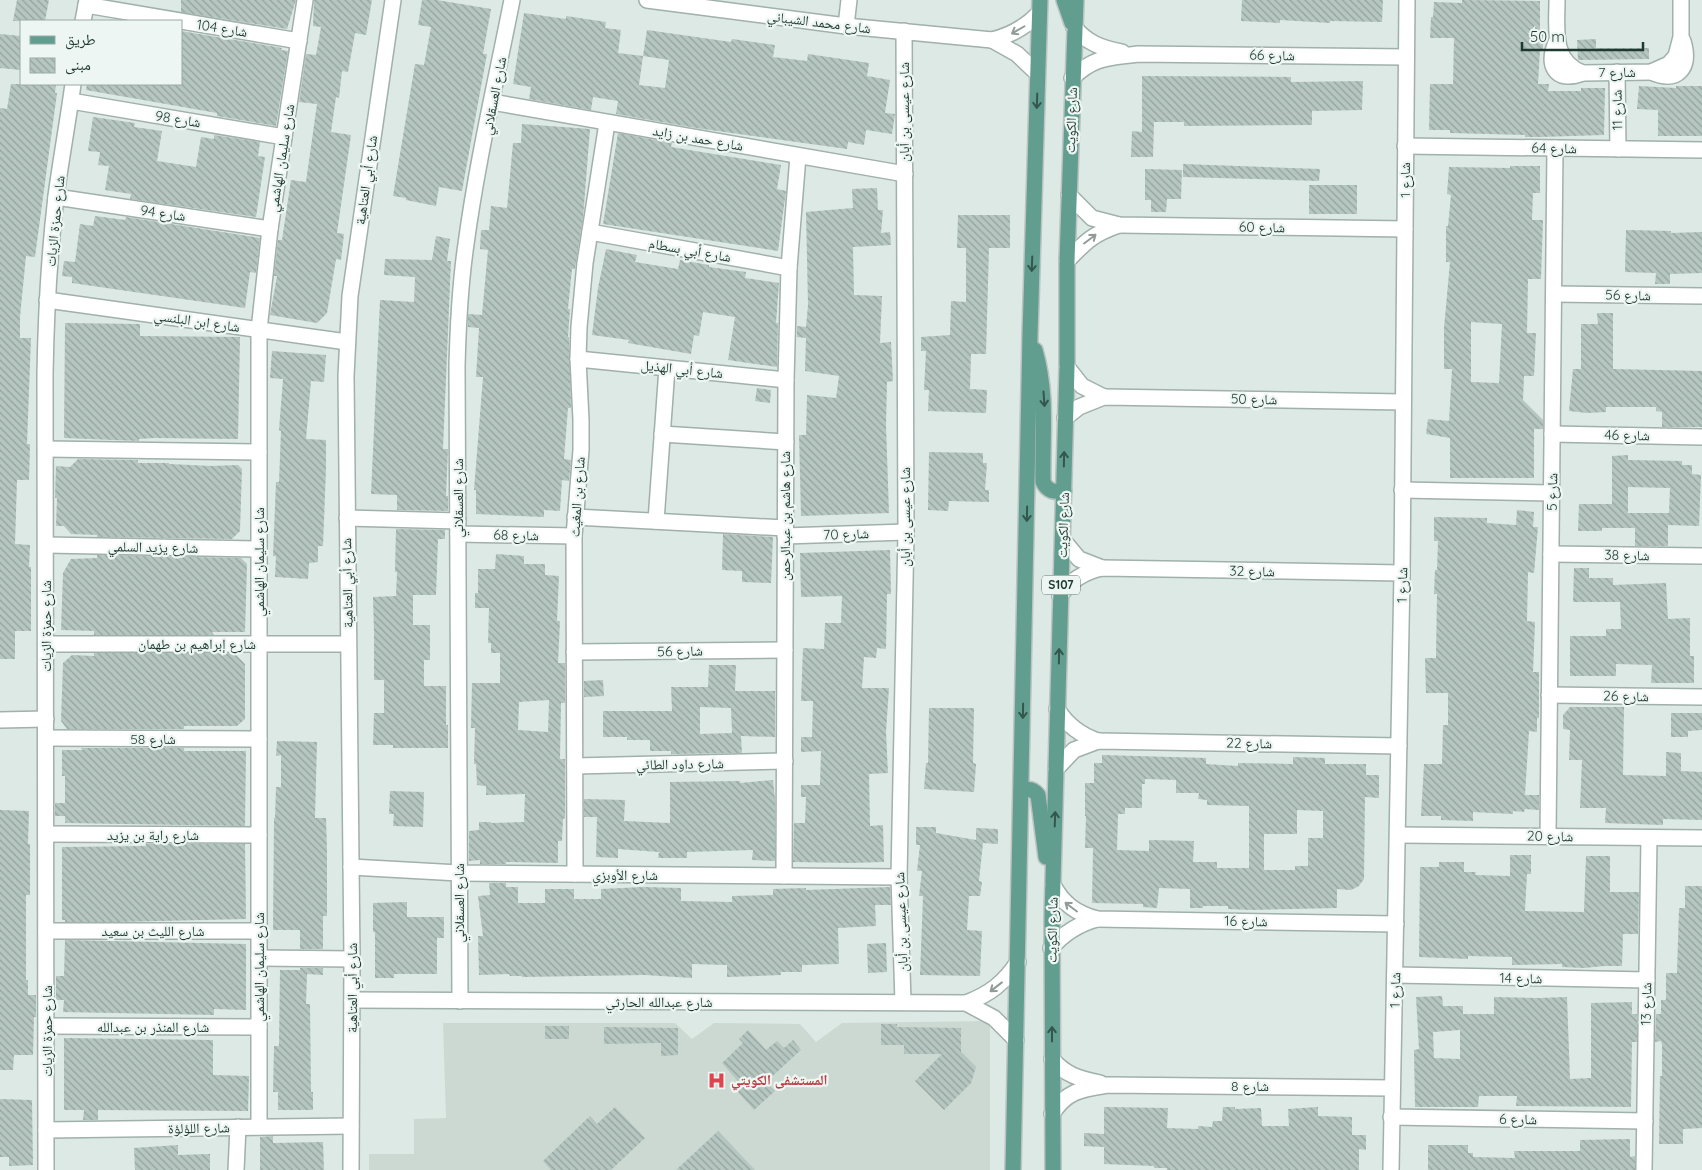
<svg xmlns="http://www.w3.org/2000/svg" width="1702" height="1170" viewBox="0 0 1702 1170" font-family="Quicksand,'Noto Naskh Arabic',sans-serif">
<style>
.built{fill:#ccd9d3}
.building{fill:url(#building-back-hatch);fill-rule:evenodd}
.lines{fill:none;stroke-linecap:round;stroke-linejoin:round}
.street-casing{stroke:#a0b0ab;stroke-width:18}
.primary-casing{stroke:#bcc3c1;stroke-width:18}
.street{stroke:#fff;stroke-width:15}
.primary{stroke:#629e8f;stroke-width:15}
.oneway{stroke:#8f9c98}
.oneway2{stroke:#33574d}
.labels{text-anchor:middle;stroke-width:4.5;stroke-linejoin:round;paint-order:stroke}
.shield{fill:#edf6f2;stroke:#5d716b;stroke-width:1}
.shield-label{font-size:12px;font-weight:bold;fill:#1f3831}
.street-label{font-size:14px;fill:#1f3831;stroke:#edf6f2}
.health-label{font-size:14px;font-weight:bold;fill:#be3a42;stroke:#edf6f2;text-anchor:start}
</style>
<defs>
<pattern id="building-back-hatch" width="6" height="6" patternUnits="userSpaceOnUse" patternTransform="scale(1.25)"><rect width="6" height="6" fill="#b6c6c0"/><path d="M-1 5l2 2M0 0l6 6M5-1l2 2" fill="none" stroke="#93a29d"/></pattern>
</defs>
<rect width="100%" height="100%" fill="#dde9e4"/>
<path class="built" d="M990 1021V1170H369V1154H414V1119L446 1118 443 1023H675L692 1039 714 1023 800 1024 816 1042 842 1023Z"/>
<g class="building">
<path d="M17 0H49L45 21H13Z"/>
<path d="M181 0H296L287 29 181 12Z"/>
<path d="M314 0H372L366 35 355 33 348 72 342 71 339 98 336 97 331 132 351 135 337 233 344 234 341 260 336 259 327 313 317 323 270 315 277 276H274L278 240H282L291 180 306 182 317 104 299 102 306 54 316 55 321 27 313 26Z"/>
<path d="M422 0H437L491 9 483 54H487L462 191 439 187 436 206 406 200V198L393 196 415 64 424 65 431 27 418 25Z"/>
<path d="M1242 0H1383L1382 22 1330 21V23L1280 20V23L1241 21Z"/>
<path d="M1462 0 1540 1V33H1543V50H1540L1538 84H1549L1548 91H1581V88H1605L1604 135 1539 137H1525V135L1450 133V130H1429L1430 84H1453L1454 38H1430L1431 17H1433L1434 2 1462 3Z"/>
<path d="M524 13 566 19V16L606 22 605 28 621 30 618 53 643 56 647 30 731 42 732 39 775 45 773 57 807 61 808 54 869 63 867 76 890 80 885 113 895 114 892 134 866 130 864 145 848 142 847 149 696 128 616 114 618 101 593 97 591 110 529 99 531 87 513 84ZM643 56 669 60 665 88 639 85Z"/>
<path d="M181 31 282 48 281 50 288 51 276 126 217 116V113L86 90 87 84H181Z"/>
<path d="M0 34 21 36V70L0 68Z"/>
<path d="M1596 39V48H1649V59L1578 60 1577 40Z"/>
<path d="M1142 76 1291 77V82L1363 81 1362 110 1312 111V125L1184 126V122H1154L1153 157H1131L1132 131 1142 132Z"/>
<path d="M11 84H56L55 93H57L35 257 26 256 20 317V338H31L27 444H30L29 480H17L15 544 30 545 29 567H31V631H15V659H0V108L7 109Z"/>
<path d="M1639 86 1676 88V86H1702V136H1658V110L1637 109Z"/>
<path d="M93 117 135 123 134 127 162 131 157 161 196 167 201 137 214 139V135L260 142 258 156 265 157 256 217 130 199 131 194 105 190 109 166 98 165 100 152 88 151Z"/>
<path d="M522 124 590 129 583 218 575 269H572L568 309H570L568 337H569L571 408H568L564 459 571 460 569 481 562 480 560 511 544 510V517L476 514V490H474L483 377H476L479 328 468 327V314L482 315 488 250 480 249 481 230H489L491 206 507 208 513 143H521Z"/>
<path d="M618 133 672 143 671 147 781 165 777 189 786 191 778 251 603 224Z"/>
<path d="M1183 164 1320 169 1319 181 1183 177Z"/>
<path d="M1510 166H1540V193H1533L1532 220H1543L1541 279H1528L1527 333H1536L1534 376H1524L1523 400 1543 420V429H1534V478H1450V438L1426 434 1428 419 1449 421 1452 369H1444V328L1450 262H1446V226H1448L1451 195 1447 194 1449 167 1510 168ZM1471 322 1502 324 1499 383 1471 382Z"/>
<path d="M1145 169 1182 170 1181 199H1167L1166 212H1151V200H1145Z"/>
<rect x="1309" y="185" width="48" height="29"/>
<path d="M877 188 878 210H883L881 233 890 232 891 245 853 247 854 295 882 296 880 343 891 342 893 381 887 382 886 425 889 513 801 516 799 435H806L807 395 836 398 839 376 805 371 806 338 797 337V326L806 327 808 305 806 212 853 208 852 189Z"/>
<path d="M958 215H1010V248H989L986 354H971L970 389 987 390 986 413 928 411 929 390H924L926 351H921V337L950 335 951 301 966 302V248H957Z"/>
<path d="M95 216 125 220 126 217 260 238 256 273 250 272 245 308 72 283V277L62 276 64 261 75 262 80 224 93 226Z"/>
<path d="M1626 230 1671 231V233L1702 232V273L1670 274V284H1655L1656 273 1625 272Z"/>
<path d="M436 236 450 239 447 261H451L443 449H448L446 496H448V511L397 510V495L371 494 380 300 414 302 415 277 384 275 385 259 432 260Z"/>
<path d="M606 249 637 255 635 262 678 269 680 260 709 265V267L746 272 745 278 779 283 776 323H778L777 367 728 360 735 317 703 312 699 336 694 335 691 354 628 343 629 340 592 335 598 288Z"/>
<path d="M1597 313H1613V369L1702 371V427H1662V412L1656 411V407H1606V412L1587 413 1569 411 1573 369H1581V324H1598Z"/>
<path d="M65 323 140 324V336L240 337 238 439 154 438 139 439V441L64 438Z"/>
<path d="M272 351 326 355 324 382 311 381 306 439 326 440V469L323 546H318V562L309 563 308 579 275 577 276 556H273L276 482H279L281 431 279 430 283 379 270 378Z"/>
<path d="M757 388 771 390 770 403 755 401Z"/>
<path d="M929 452 983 453V463H987L985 490H989V502L949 501 948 511 928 510Z"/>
<path d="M1628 455V460L1682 461V465H1692V474L1701 475 1699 526 1668 525V546H1635V528H1602V531H1578L1579 504H1612V456ZM1628 487 1670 488 1669 513H1628Z"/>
<path d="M78 459 138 460V463H169V464L211 466 238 465 242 469 240 531 232 539 97 537V535L71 534 64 526H56L57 498H55L56 466 70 467Z"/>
<path d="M1517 510 1534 512 1533 527H1538L1534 573 1528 572 1527 621 1535 622 1533 672H1539V718H1537V732L1529 731 1525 795H1539V810L1525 809 1524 812 1513 811V814L1473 812V821L1441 820V816H1421L1424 764H1442L1443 725H1448V693H1426L1425 658H1436L1437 594H1434L1435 570H1437L1438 541H1434V517L1487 518V523L1516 525Z"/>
<path d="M396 529 445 530V539H438L436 595H413V625H430V660H424V686H446V725H448V748H393V745H373L374 713H384V680H374V632L373 597 396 596 397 572H395Z"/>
<path d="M723 534 773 537 771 583 742 582V571L722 570Z"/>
<path d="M890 550 891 594H887L886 649 877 648 876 658 864 657 862 688H889L886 732 888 773 869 774 870 826 883 825 884 862 850 863 793 862 794 823H805L806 797H801V785H820L821 751 801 752V737H812L813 701H801L803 648 824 649 825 623H841L842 596 801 597 800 553Z"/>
<path d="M496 554 524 556V564H545V575L559 576 557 621H560L558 663H565V703H561L560 759H565V818L563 819 562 841H558V863L506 862V864H480V860L469 861V831L479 830V822H491V823L524 822 525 794 486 795V786L477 785 476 764H474L475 728H471L472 683H500V653H491V643H488L489 608H475V593H478V569H495ZM549 700 548 732 518 730 519 702Z"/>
<path d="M97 555 241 558 247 564 245 632H212L214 635H94V631L61 630 63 573 71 559 97 558Z"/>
<path d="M1574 568H1589V578H1613V585L1666 583 1668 619 1690 618V656H1694V683H1651L1652 665 1616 664V676H1570V636H1606V629H1621L1620 602H1573Z"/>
<path d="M94 653H234L245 664V719L237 726H184V729H67L61 721 63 663 72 655 94 656Z"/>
<path d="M709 665H736L735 691H775V737L741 736 742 753 676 754H671V751H650V740H627V737H603V711H672L671 687H708ZM700 707 731 708 732 733 700 734Z"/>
<path d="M603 680 604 696 584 697V681Z"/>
<path d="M1570 707H1624L1623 775 1666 776V752L1681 753V771L1702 772V820L1663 819V825L1605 823 1606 808H1580L1582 760H1569L1570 730 1563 729V715Z"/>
<path d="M929 708H974L973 763 976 764 974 792 924 789 926 763H928Z"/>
<path d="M1671 713H1702V730L1688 731V737H1671Z"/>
<path d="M277 741 317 742 315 818H326L327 851V916H323V949H300V930H273L274 818H275L276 787H281V755L276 756Z"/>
<path d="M81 748H184V751H246L245 826 65 823V816H55V803H65V776H62V750H83Z"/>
<path d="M1102 755 1206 758V764L1238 766V763L1293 764V757L1325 758V764H1366V775H1379V798L1365 797 1364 879 1359 886 1351 890 1337 889V908L1251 910 1228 909V906H1203V908H1190V889L1159 888 1157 908 1143 907V904L1092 903 1093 848H1085L1086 816H1085V783H1094V763H1102ZM1145 779 1176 780V793H1199L1198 799 1207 800V805L1249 806V868H1217V862H1193L1194 841 1149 840V851L1117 850 1118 814H1125V808H1142V784H1145ZM1297 810 1323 811V838H1308V866H1295V870H1264V834H1297Z"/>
<path d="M773 780 775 799V861L752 860 753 850 687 852V858H658L659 852 618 849V858L596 857 597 817H584V799L625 800 624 821 670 823V782L740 781V783Z"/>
<path d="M390 791 424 792 423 827 393 826 394 814H389Z"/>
<path d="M0 810 29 811 28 844H30V895H26V980H28V995H36V1017H34L33 1055H14L13 1070H0Z"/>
<path d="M916 827H936V833L976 840V828L998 829V844L983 843 979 881 982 882 980 896H969L967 930 982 931 980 976 920 975 923 896H919L922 871H917L920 845H916Z"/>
<path d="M146 844H245L246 919 118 922H65V920H62V847L146 846Z"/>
<path d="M1510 855H1531V874H1527L1525 911 1584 912 1586 856H1610V892H1639L1638 934H1623L1622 966H1604L1584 968 1562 967V964L1512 965V957L1468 956V959L1419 957 1420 867H1439V862H1464V872H1476L1475 875 1510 876Z"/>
<path d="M489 883H506V887H518V903H545V889H574V899H601V889L643 887 681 888V901L732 902V896L773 895V889L806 888V890L890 887 891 905H875L876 926 838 928 839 964 802 965V972H781V975L727 977V965L692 964V978L645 975 522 977V976H510L509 974 479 975 478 936H483L478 896 490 895Z"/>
<path d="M1685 886H1702V1128L1683 1129V1144H1659L1660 1076H1662V1045L1661 1041 1655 1042 1656 1014H1661V1000H1666V973H1677L1679 908H1685Z"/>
<path d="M407 902V917H444V938H437V974H394V978H375V932H373V903Z"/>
<path d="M65 940 246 944V1010L214 1009V1015L63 1012 64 1000H56V976H64Z"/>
<path d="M886 943 887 972 868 973 867 944Z"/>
<path d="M300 968H323V975L307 974 306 1004H310L311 1092H313V1110H278V1092H273L274 1046H279L280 970H300Z"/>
<path d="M1442 996 1443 1006H1463V1014H1494V997L1540 998 1567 997 1570 1079 1591 1078V1003L1632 1002V1014H1637V1042H1632L1631 1107 1516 1106 1517 1096H1479L1478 1107H1415L1414 1050 1419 1049 1416 997ZM1460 1030V1059L1434 1058 1433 1032Z"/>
<path d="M881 1024H897V1027L961 1028V1052L976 1067 971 1083 944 1110 915 1081 942 1054H904V1045H881Z"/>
<rect x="545" y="1026" width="24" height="13"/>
<path d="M604 1027 678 1028V1055L661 1056V1043L604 1044Z"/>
<path d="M748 1030 766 1050 777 1041 784 1048 793 1040 801 1050 766 1082 775 1091 754 1110 737 1091 742 1086 722 1063 743 1043 739 1039Z"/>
<path d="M64 1038 213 1040V1075L249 1076 248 1111 98 1110V1120H83L84 1110H64Z"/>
<path d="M0 1099 32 1100 33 1165 9 1166V1157H0Z"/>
<path d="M615 1107 645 1138 611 1170H551L543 1161 590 1116 597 1124Z"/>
<path d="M1104 1107 1168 1108 1167 1128 1198 1129V1126L1212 1127 1213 1121H1222L1223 1107H1235V1109L1261 1108 1262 1126H1289L1288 1109 1318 1107V1116L1352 1117V1135H1366V1150L1359 1149V1170H1167V1168H1154V1166L1104 1164V1147L1084 1146V1133L1104 1134Z"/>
<path d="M718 1131 755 1170H676Z"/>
<path d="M273 1136V1143L323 1142 324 1170H260V1137Z"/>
<path d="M1630 1139V1157L1635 1156V1170H1428V1145H1468V1153H1473V1157L1515 1158 1514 1151H1580V1140Z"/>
<path d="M178 1145V1155L210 1154V1170H135L134 1148Z"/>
</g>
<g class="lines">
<defs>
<g id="street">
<path d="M647 0 846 26 992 40C1012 35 1026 27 1039 13"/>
<path d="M1557 0C1557 28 1551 62 1583 73"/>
<path d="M86 5 299 41"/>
<path d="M83 21 87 0"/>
<path d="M846 26 849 0"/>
<path d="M1074 27C1087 43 1101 48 1122 52"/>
<path d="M992 40 1017 54 1037 73"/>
<path d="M1557 40C1546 64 1554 84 1583 73L1651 72 1669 64 1676 56 1681 37V0"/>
<path d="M1617 72 1618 149"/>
<path d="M1651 72C1678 84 1691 68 1683 41"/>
<path d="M1072 78C1095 56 1109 58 1138 54L1406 57"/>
<path d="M71 101 284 137"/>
<path d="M492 102 905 174"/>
<path d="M1405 146 1702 150"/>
<path d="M1069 195 1092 218 1119 225 1405 229"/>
<path d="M56 197 270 229"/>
<path d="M590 232 789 268"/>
<path d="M1067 261C1086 241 1093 234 1119 225"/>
<path d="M1554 294 1702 296"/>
<path d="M47 300 347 342"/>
<path d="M578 359 786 380"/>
<path d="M1067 367 1082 386 1104 397"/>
<path d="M1065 418 1079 407 1104 397 1403 402"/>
<path d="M662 434 786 442"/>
<path d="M1552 434 1702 437"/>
<path d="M46 449 259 452"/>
<path d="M1402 490 1552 493"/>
<path d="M575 517 785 528"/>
<path d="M347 518 458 521"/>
<path d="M656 521 667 368"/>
<path d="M458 534 574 536"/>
<path d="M785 536 906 532"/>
<path d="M1063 540 1079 559 1102 568"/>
<path d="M46 545 259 549"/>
<path d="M1551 554 1702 556"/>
<path d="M1060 596C1070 580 1084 572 1102 568L1402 573"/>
<path d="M46 644H348"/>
<path d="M574 652 785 650"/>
<path d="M1549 695 1702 697"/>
<path d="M1057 709C1067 725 1080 735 1098 741"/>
<path d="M0 720 46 719"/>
<path d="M46 738 259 739"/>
<path d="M575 766 785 761"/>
<path d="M1056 769 1074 750 1098 741 1399 746"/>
<path d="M46 834 259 835"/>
<path d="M1398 835 1702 838"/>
<path d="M1548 836 1555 148"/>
<path d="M351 867 459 873 899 877"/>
<path d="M575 874 574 536 581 450V420L578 359 579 327 585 263 607 123"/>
<path d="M784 876 786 380 789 268 798 156"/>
<path d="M1053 885C1063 904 1076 913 1097 919L1396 924"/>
<path d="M46 931H259"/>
<path d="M1051 948C1064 933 1078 924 1097 919"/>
<path d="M259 958 352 959"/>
<path d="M1395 975 1647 980"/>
<path d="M352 1000 966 1003C990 994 1004 983 1018 962"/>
<path d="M460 1001 457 366C458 325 460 285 466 244 477 162 496 81 512 0"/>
<path d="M903 1002 899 877 906 532 904 31"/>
<path d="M966 1003 994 1018 1016 1040"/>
<path d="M47 1026 259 1027"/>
<path d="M1052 1059C1065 1075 1080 1079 1100 1083"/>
<path d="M1052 1114C1067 1090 1083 1089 1108 1085L1392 1088"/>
<path d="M1391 1117 1645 1121"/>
<path d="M259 1127V330L270 229 305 0"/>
<path d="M46 1130 351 1126"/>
<path d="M46 1170 45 374C46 315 49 256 56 196 61 159 68 121 73 84"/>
<path d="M236 1170 238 1127"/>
<path d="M351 1170 352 959 346 376 350 296 393 0"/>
<path d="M1391 1170 1402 573 1407 0"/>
<path d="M1644 1170 1649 838"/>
</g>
<g id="primary">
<path d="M1064 0 1072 23"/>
<path d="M1035 350C1048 396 1042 436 1043 482 1048 492 1054 492 1064 491"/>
<path d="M1021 792C1028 788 1033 789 1038 795L1046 857"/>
<path d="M1013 1170 1030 335 1040 0"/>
<path d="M1053 1170 1052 917 1067 367V261L1076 0"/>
</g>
</defs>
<use href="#street" class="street-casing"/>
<use href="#primary" class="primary-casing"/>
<use href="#street" class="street"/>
<use href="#primary" class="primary"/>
</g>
<defs><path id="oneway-shaft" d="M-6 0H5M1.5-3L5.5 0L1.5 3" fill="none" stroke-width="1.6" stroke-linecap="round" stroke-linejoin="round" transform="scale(1.25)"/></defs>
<g class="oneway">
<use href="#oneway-shaft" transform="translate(1018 30) rotate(150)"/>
<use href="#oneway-shaft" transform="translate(1090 239) rotate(-37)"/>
<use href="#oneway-shaft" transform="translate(1071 907) rotate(-143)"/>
<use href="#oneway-shaft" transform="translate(996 987) rotate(142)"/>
</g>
<g class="oneway2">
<use href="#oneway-shaft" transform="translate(1037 101) rotate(92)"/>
<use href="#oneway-shaft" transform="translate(1032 264) rotate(92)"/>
<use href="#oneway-shaft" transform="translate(1044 399) rotate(86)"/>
<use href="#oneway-shaft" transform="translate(1064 459) rotate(-89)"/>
<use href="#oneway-shaft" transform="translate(1027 514) rotate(91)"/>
<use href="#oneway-shaft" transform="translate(1059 656) rotate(-89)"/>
<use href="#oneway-shaft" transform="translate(1023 711) rotate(91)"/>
<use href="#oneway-shaft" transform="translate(1055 819) rotate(-88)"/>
<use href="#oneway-shaft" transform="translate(1052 1034) rotate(-90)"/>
</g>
<defs>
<symbol id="hospital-bare" viewBox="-9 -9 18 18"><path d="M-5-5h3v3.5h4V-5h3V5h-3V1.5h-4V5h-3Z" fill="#e0444e" stroke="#edf6f2" stroke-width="2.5" paint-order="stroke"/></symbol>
</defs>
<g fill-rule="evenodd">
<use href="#hospital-bare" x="704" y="1068" width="25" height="25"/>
</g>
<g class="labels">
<rect class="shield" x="1042" y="575.5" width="38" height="19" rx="4"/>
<g class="shield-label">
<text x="1061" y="589">S107</text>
</g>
<g class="street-label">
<text transform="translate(819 22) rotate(7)" y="5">شارع محمد الشيباني</text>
<text transform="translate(222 28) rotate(9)" y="5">شارع 104</text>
<text transform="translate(1272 55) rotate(1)" y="5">شارع 66</text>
<text x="1617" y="77">شارع 7</text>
<text transform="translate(494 96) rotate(-79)" y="5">شارع العسقلاني</text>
<text transform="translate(1617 110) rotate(-91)" y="5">شارع 11</text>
<text transform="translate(904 112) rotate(-90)" y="5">شارع عيسى بن أبان</text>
<text transform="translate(178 119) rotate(9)" y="5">شارع 98</text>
<text transform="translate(1071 120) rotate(-88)" y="5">شارع الكويت</text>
<text transform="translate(698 138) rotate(10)" y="5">شارع حمد بن زايد</text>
<text transform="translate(1554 148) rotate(1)" y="5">شارع 64</text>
<text transform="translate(281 158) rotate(-81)" y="5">شارع سليمان الهاشمي</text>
<text transform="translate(366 180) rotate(-82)" y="5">شارع أبي العتاهية</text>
<text transform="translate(1405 180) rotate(-90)" y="5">شارع 1</text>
<text transform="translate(163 213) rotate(8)" y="5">شارع 94</text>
<text transform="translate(55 221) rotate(-84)" y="5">شارع حمزة الزيات</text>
<text transform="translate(1262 227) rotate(1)" y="5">شارع 60</text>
<text transform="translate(690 250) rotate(10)" y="5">شارع أبي بسطام</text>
<text transform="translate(1628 295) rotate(1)" y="5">شارع 56</text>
<text transform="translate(197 321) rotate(8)" y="5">شارع ابن البلنسي</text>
<text transform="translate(682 369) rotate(6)" y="5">شارع أبي الهذيل</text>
<text transform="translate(1254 399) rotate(1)" y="5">شارع 50</text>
<text transform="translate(1627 435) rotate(1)" y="5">شارع 46</text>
<text transform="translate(1552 492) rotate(-89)" y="5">شارع 5</text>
<text transform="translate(577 497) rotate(-86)" y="5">شارع بن المغيث</text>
<text transform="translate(458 498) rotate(-90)" y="5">شارع العسقلاني</text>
<text transform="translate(785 516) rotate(-90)" y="5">شارع هاشم بن عبدالرحمن</text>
<text transform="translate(905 517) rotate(-90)" y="5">شارع عيسى بن أبان</text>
<text transform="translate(1063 525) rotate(-88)" y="5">شارع الكويت</text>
<text transform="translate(846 534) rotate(-2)" y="5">شارع 70</text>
<text transform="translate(516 535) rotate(1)" y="5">شارع 68</text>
<text transform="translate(153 547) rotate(1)" y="5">شارع يزيد السلمي</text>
<text transform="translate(1627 555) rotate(1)" y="5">شارع 38</text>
<text transform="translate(259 562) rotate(-90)" y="5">شارع سليمان الهاشمي</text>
<text transform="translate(1252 571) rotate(1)" y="5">شارع 32</text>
<text transform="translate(347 583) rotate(-91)" y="5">شارع أبي العتاهية</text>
<text transform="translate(1402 585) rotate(-89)" y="5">شارع 1</text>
<text transform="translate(46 626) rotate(-90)" y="5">شارع حمزة الزيات</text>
<text x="197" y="649">شارع إبراهيم بن طهمان</text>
<text transform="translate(680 651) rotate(-1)" y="5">شارع 56</text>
<text transform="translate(1626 696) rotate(1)" y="5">شارع 26</text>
<text x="153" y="744">شارع 58</text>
<text transform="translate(1249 743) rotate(1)" y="5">شارع 22</text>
<text transform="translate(680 764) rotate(-1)" y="5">شارع داود الطائي</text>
<text x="153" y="840">شارع راية بن يزيد</text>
<text transform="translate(1550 836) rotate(1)" y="5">شارع 20</text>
<text x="625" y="880">شارع الأوبزي</text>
<text transform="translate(459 903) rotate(-90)" y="5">شارع العسقلاني</text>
<text transform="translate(1246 921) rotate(1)" y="5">شارع 16</text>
<text transform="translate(901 922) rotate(-92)" y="5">شارع عيسى بن أبان</text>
<text transform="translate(1052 930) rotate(-89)" y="5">شارع الكويت</text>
<text x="153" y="936">شارع الليث بن سعيد</text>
<text transform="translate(259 967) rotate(-90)" y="5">شارع سليمان الهاشمي</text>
<text transform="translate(1521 978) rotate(1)" y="5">شارع 14</text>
<text transform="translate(352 988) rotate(-90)" y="5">شارع أبي العتاهية</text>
<text transform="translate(1395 990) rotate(-89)" y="5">شارع 1</text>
<text x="659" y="1007">شارع عبدالله الحارثي</text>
<text transform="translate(1646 1004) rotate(-89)" y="5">شارع 13</text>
<text x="153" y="1032">شارع المنذر بن عبدالله</text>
<text transform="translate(47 1031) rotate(-90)" y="5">شارع حمزة الزيات</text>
<text x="1250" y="1091">شارع 8</text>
<text transform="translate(1518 1119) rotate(1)" y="5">شارع 6</text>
<text transform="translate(199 1128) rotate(-1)" y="5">شارع اللؤلؤة</text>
</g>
<g class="health-label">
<text x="731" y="1085">المستشفى الكويتي</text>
</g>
</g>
<rect x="20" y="20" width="162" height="65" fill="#edf6f2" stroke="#9baaa5"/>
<rect x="30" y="36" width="25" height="8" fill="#629e8f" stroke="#9baaa5"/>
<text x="65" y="45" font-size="15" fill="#1f3831">طريق</text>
<rect x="30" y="58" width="25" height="15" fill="url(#building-back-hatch)" stroke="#9baaa5"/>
<text x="65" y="70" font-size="15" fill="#1f3831">مبنى</text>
<path d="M1522 42v8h121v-8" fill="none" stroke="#1f3831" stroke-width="2.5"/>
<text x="1530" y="42" font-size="15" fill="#1f3831" stroke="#edf6f2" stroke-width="4" paint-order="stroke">50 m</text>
</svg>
